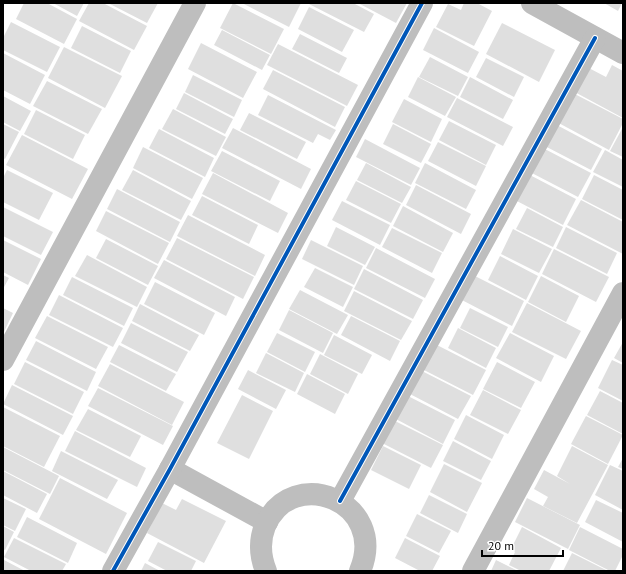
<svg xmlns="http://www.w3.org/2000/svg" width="626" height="574" viewBox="0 0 626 574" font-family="'PT Sans',sans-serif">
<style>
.building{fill:#dfdfdf}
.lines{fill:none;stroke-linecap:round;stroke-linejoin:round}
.street{stroke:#bebebe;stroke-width:22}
.cycleway-casing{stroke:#fff;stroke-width:6}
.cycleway{stroke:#0057b8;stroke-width:4}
</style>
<rect width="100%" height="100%" fill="#fff"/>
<g class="building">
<path d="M24 3H47L77 19 64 44 16 19Z"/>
<path d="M53 3H84L77 16Z"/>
<path d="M89 3H103L147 26 134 50 79 21Z"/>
<path d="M108 3H158L147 23Z"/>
<path d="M233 3 284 29 271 54 220 28Z"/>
<path d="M242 3H301L289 27Z"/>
<path d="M307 3H353L374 14 364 32Z"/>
<path d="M358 3H407L396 23Z"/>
<path d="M464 3H477L492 11 474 46 436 27 448 4 461 10Z"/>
<path d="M604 3H622L618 11Z"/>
<path d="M309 7 354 30 342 52 298 29Z"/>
<path d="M11 22 60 47 47 72 3 50V38Z"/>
<path d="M502 23 555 50 539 82 486 54Z"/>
<path d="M82 26 131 51 120 73 71 48Z"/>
<path d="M434 28 479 52 468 73 423 50Z"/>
<path d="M222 30 270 55 262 70 214 45Z"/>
<path d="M300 34 347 58 339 73 292 49Z"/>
<path d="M201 43 257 72 243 98 188 69Z"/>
<path d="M278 44 358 85 347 106 267 65Z"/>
<path d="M64 47 122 76 105 108 48 78Z"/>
<path d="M3 53 45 75 30 104 3 90Z"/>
<path d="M430 57 468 77 458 96 419 77Z"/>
<path d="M486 58 524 77 514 97 476 77Z"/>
<path d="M612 65 623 71V118L571 90 585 66 606 77Z"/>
<path d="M273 70 345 107 335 127 263 89Z"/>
<path d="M193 75 242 100 234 117 185 92Z"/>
<path d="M418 77 456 97 445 116 408 97Z"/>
<path d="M470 77 513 100 503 119 460 97Z"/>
<path d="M47 81 102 109 88 134 33 106Z"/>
<path d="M569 91 623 119V123L609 150 553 120Z"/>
<path d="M184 93 233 119 225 134 176 109Z"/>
<path d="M268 95 336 130 330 140 318 134 313 143 258 115Z"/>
<path d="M3 96 31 111 20 131 3 122Z"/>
<path d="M457 98 513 127 503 146 447 117Z"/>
<path d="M404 99 442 119 431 142 392 122Z"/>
<path d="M173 109 226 137 216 156 162 129Z"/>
<path d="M36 110 85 135 73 159 24 134Z"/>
<path d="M249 113 306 142 297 159 240 130Z"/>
<path d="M449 121 496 145 486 165 439 140Z"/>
<path d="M553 123 602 149 591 170 541 144Z"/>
<path d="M3 124 19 132 5 159 3 158Z"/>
<path d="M393 124 431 144 421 163 383 144Z"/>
<path d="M623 127V157L610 151Z"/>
<path d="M233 128 311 169 301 189 222 148Z"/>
<path d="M159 129 214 158 205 177 149 148Z"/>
<path d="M22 135 88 169 72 199 6 165Z"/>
<path d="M365 139 420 168 411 185 356 157Z"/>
<path d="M438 142 486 166 476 186 428 161Z"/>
<path d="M539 146 591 173 578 197 526 170Z"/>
<path d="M143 147 203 178 192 199 133 168Z"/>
<path d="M605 150 623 160V187L593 172Z"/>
<path d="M222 151 280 181 270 201 211 171Z"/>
<path d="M366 163 411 187 402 203 357 180Z"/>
<path d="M425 163 476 190 466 209 415 183Z"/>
<path d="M7 170 53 193 39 220 3 202V178Z"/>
<path d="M133 170 191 201 181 220 122 190Z"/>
<path d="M213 173 288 213 278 233 202 194Z"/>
<path d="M526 173 576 199 563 225 513 199Z"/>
<path d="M594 175 623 190V220L582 199Z"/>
<path d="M356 181 401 204 391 223 346 200Z"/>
<path d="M416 185 471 214 461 234 406 205Z"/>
<path d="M117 189 180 222 170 242 107 209Z"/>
<path d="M202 196 258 225 249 244 192 215Z"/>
<path d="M581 200 623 222V254L567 225Z"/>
<path d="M342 201 390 225 380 245 332 220Z"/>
<path d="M403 206 453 233 443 252 393 226Z"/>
<path d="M3 207 53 232 41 255 3 236Z"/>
<path d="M527 208 563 227 553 247 516 229Z"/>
<path d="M106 211 169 243 158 264 96 231Z"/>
<path d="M188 215 265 255 255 276 177 236Z"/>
<path d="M336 227 375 247 365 265 327 246Z"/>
<path d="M566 227 617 253 607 274 556 248Z"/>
<path d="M392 228 442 253 432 273 382 247Z"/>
<path d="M513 229 552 249 539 273 501 254Z"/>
<path d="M177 238 254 277 243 299 166 259Z"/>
<path d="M106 239 158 266 148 285 96 258Z"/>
<path d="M3 240 41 259 28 285 3 272Z"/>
<path d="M311 240 363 266 354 285 302 259Z"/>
<path d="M376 248 435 279 425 298 366 268Z"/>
<path d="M554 249 609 277 596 302 542 274Z"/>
<path d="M87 255 147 287 137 307 75 276Z"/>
<path d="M500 256 538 276 526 300 488 280Z"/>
<path d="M164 260 235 297 226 316 154 278Z"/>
<path d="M315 268 353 287 343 307 304 287Z"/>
<path d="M364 269 423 300 413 319 354 289Z"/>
<path d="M471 274 524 301 512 326 458 298Z"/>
<path d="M3 275 9 278 3 289Z"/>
<path d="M541 276 579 296 566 322 528 302Z"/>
<path d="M72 277 133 308 124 326 63 295Z"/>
<path d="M155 282 215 313 204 335 144 304Z"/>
<path d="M300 290 348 315 337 334 289 309Z"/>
<path d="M354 291 412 321 401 340 344 311Z"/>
<path d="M59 295 123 328 113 347 49 315Z"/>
<path d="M527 303 581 331 566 359 512 332Z"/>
<path d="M140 304 199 335 190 351 132 321Z"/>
<path d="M3 308 13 313 3 334Z"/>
<path d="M470 308 508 327 498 347 460 328Z"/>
<path d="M289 310 333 333 323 353 279 330Z"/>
<path d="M47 316 108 347 96 369 35 338Z"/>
<path d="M351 316 400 341 390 361 341 335Z"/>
<path d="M131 323 188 352 177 372 121 343Z"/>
<path d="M458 328 496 348 486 368 448 348Z"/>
<path d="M277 333 315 352 305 372 267 352Z"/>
<path d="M510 333 554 356 541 382 496 358Z"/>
<path d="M334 335 372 355 362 374 324 355Z"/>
<path d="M36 341 96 372 87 391 26 360Z"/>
<path d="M623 342V363L614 358Z"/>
<path d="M433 343 486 370 473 395 420 368Z"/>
<path d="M119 345 176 374 166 391 110 362Z"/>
<path d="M266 353 304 373 295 392 256 373Z"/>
<path d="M320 354 358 374 348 394 310 374Z"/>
<path d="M612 360 623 365V401L598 388Z"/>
<path d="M25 362 84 392 73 414 14 384Z"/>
<path d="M497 362 535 382 521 408 483 389Z"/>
<path d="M110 364 184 402 172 425 98 386Z"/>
<path d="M248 370 286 390 276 409 238 389Z"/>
<path d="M420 370 471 396 458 419 408 393Z"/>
<path d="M307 374 345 394 335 414 297 394Z"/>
<path d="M12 385 73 416 63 435 3 404Z"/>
<path d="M98 388 173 426 163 445 88 406Z"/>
<path d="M483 390 521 410 508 434 470 415Z"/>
<path d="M600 391 623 403V434L587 415Z"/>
<path d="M242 395 273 411 249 459 217 443Z"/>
<path d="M406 395 455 420 443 444 394 418Z"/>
<path d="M3 407 60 436 44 467 3 446Z"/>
<path d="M88 409 141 436 130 457 76 430Z"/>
<path d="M466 415 504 435 492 459 454 439Z"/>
<path d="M586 416 623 435 608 464 571 444Z"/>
<path d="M391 419 443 445 431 468 380 442Z"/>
<path d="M75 431 146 468 137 487 65 451Z"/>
<path d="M453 441 491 461 481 480 443 461Z"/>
<path d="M383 446 421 465 409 489 371 470Z"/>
<path d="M572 446 608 465 577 523 543 506 548 497 534 489 544 470 570 484 557 476Z"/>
<path d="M3 447 59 476 50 494 3 470Z"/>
<path d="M61 451 118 480 107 499 52 471Z"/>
<path d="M623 458V469L618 467Z"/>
<path d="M444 464 482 483 467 512 430 492Z"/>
<path d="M610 465 623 471V510L595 495Z"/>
<path d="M3 471 47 494 37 513 3 495Z"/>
<path d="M60 478 127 513 106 554 39 519Z"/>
<path d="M429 495 467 514 458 533 420 513Z"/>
<path d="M3 498 26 509 15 531 3 525Z"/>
<path d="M527 498 580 525 568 549 515 522Z"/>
<path d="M182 499 226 521 204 563 147 533 162 503 176 510Z"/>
<path d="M596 500 623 513V542L585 522Z"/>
<path d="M417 514 451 531 439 553 406 536Z"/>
<path d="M27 517 77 543 68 563 17 537Z"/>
<path d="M3 526 14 532 5 550 3 549Z"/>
<path d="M522 527 561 548 549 571H521L509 565 515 552 511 549Z"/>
<path d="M580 527 623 549V555L615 571H610L569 550Z"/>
<path d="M14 538 66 564 62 571H31L4 557Z"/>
<path d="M405 538 440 556 432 571H420L395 558Z"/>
<path d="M158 542 196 561 191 571H167L148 561Z"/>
<path d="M572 553 608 571H563Z"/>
<path d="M4 560 25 571H3Z"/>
<path d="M496 560 518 571H491Z"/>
<path d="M145 563 160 571H141Z"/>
</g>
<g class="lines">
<g class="street">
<path d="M532 3 623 53"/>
<path d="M3 360 195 3"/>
<path d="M170 469 267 522"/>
<path d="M340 501 595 38"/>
<path d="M113 571 170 469 422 3"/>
<path d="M266 571C260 556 259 541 265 526 292 463 389 502 360 571"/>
<path d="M473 571 623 293"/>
</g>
<defs>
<g id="cycleway">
<path d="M340 501 595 38"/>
<path d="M113 571 170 469 422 3"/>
</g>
</defs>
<use href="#cycleway" class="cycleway-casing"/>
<use href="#cycleway" class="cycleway"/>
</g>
<rect width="626" height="574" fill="none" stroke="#000000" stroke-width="8"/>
<path d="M482 550v6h81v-6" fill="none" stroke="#000000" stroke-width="2"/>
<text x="488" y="550" font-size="12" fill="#000000" stroke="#ffffff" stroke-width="3" paint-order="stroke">20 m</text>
</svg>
